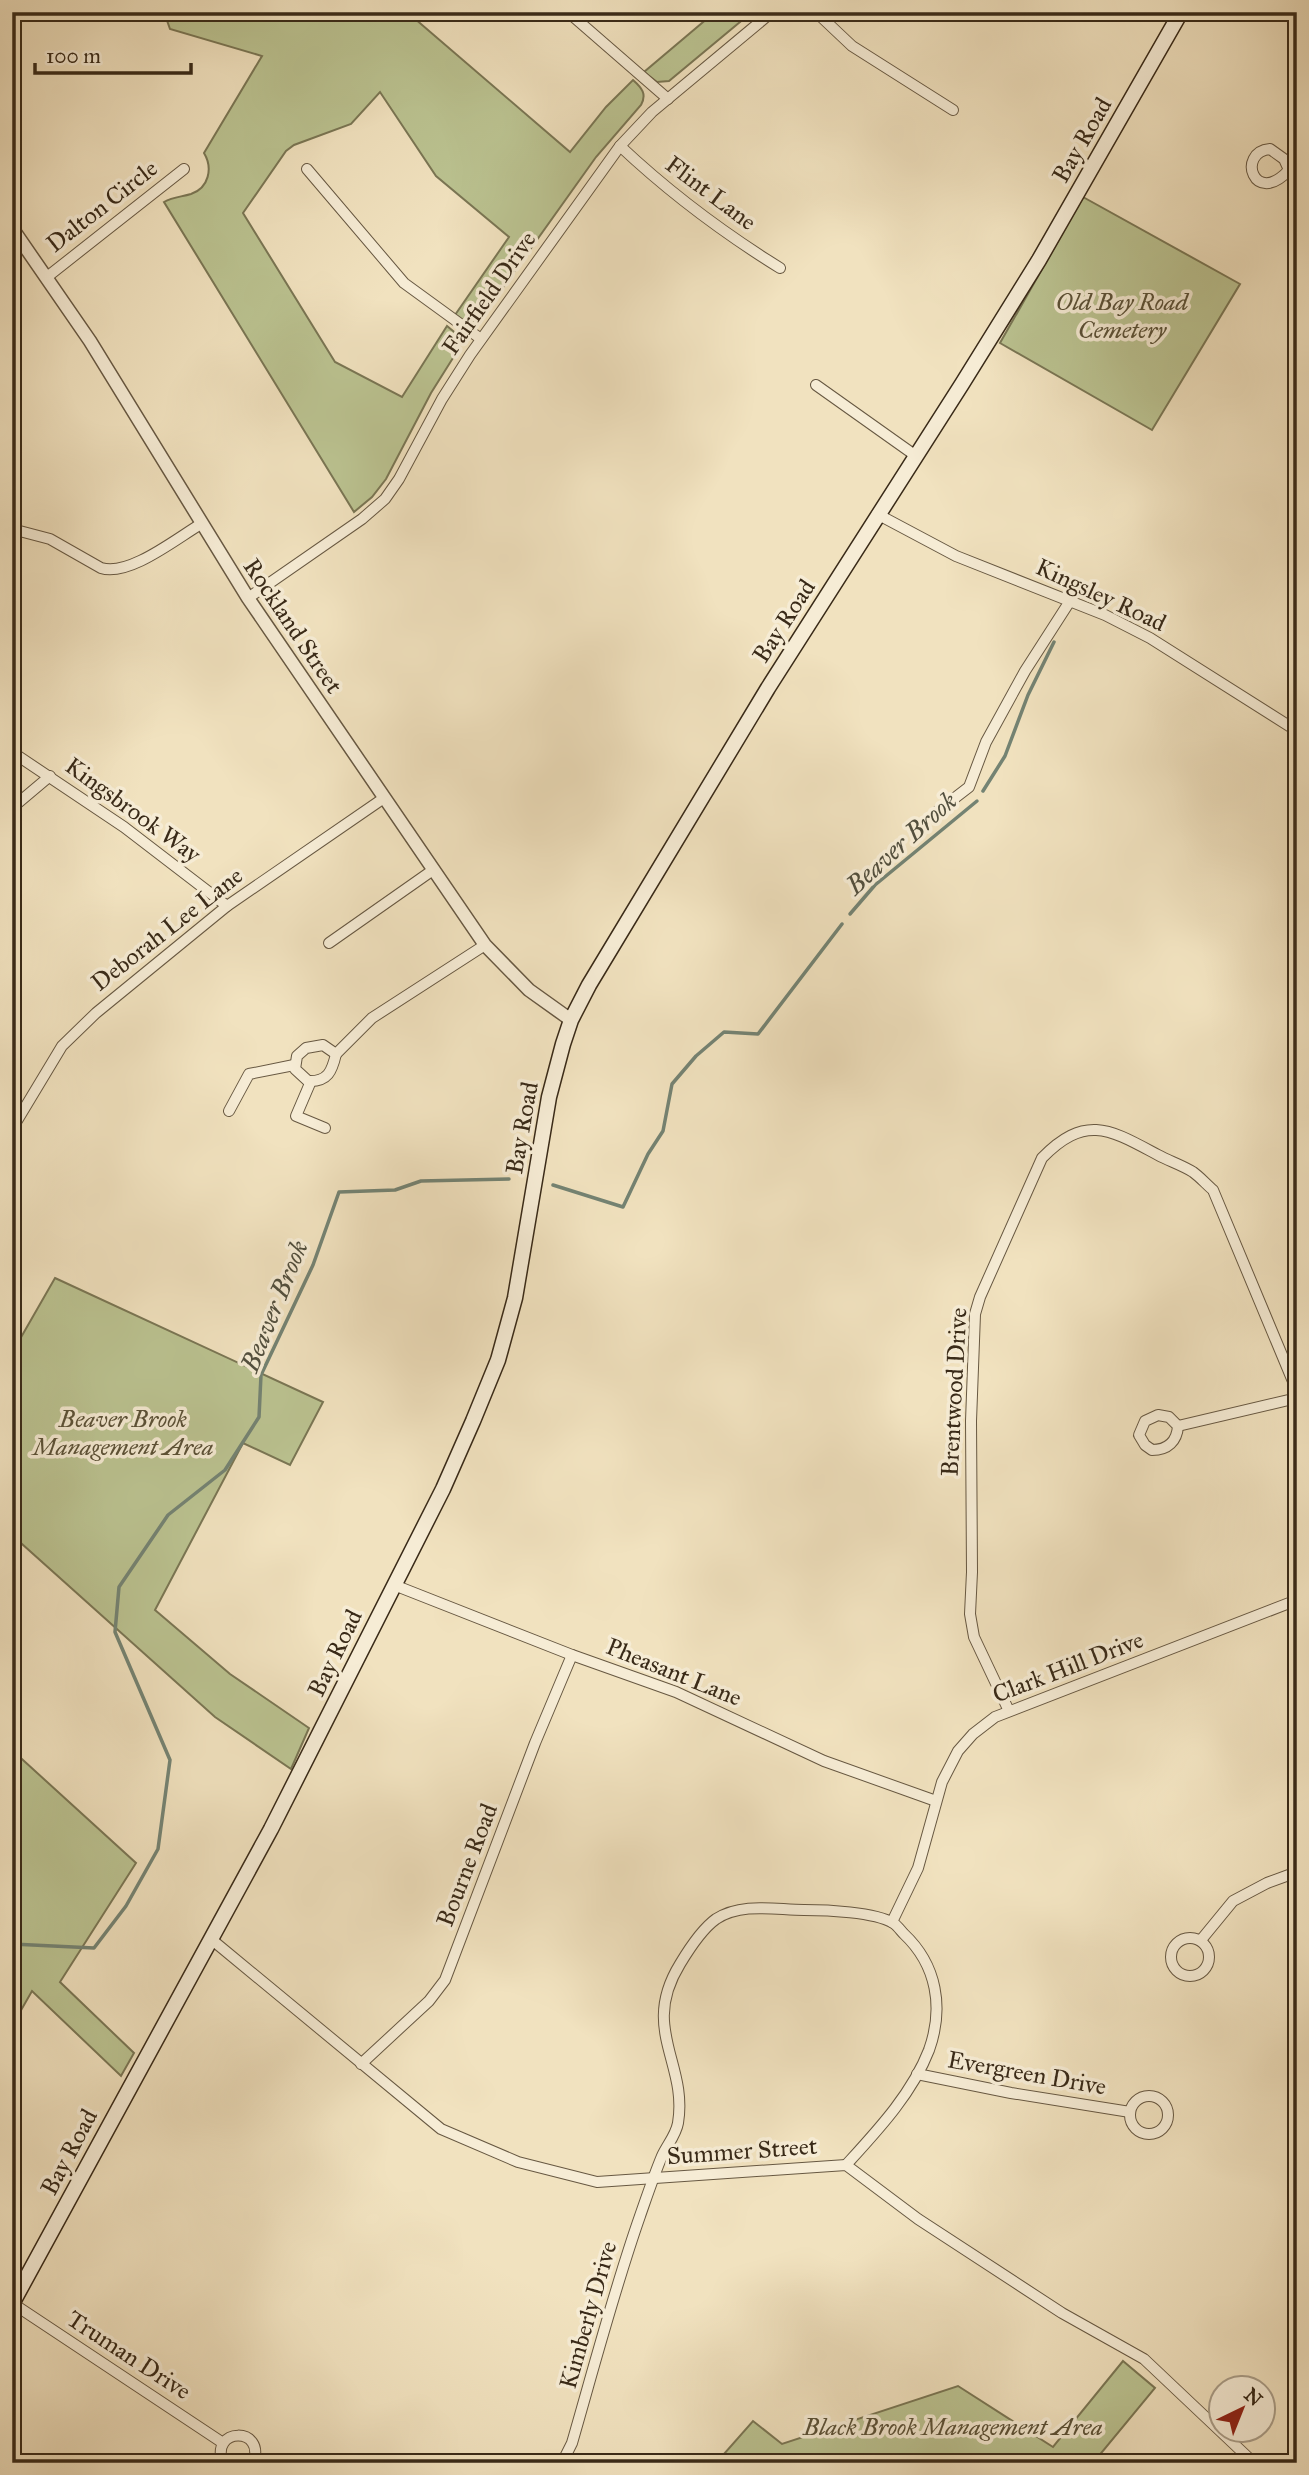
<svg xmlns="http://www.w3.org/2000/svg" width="1309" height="2475" viewBox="0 0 1309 2475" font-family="'IM FELL Great Primer',serif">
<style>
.green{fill:#bbc391;stroke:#7a7654;stroke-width:2}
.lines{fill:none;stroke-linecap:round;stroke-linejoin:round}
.stream{stroke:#748373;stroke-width:3.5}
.minor-casing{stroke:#675842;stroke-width:12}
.tertiary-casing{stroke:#675842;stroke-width:15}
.secondary-casing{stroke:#392a18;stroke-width:17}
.minor{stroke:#f6ecd5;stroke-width:10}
.tertiary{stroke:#f6ecd5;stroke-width:12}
.secondary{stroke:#f6ecd5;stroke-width:14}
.labels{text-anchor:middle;stroke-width:7;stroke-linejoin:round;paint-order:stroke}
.street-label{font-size:24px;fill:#392a18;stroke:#f6ecd5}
.park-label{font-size:24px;font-style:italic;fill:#5a5036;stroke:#f6ecd5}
.water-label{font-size:26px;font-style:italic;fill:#524f3e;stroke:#f6ecd5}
</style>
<rect width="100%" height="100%" fill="#f1e2bf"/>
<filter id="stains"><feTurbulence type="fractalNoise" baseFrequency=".00286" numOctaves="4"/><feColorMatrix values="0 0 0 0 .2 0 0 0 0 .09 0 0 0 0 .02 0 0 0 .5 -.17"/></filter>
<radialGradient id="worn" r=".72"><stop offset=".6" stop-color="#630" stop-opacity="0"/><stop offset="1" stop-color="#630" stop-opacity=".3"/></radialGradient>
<g class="green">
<path d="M164 12H407L570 152 606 107 633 80C642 88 647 94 641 105L596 157 482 317C472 326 464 322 455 315L509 237 436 176 380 92 351 124 294 145 286 151 243 213 335 362 402 397 447 326 459 336 458 350 431 393 386 479 372 497 354 512 164 202C173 197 181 197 191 194 209 188 213 168 204 153L262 56 170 29Z"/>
<path d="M715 12H752L669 81 657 82 644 72Z"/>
<path d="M1083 197 1240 284 1152 430 1000 343Z"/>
<path d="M55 1278 323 1402 290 1465 243 1443 155 1610 230 1674 309 1728 291 1769 215 1717 12 1535V1353Z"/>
<path d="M12 1750 136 1863 60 1982 134 2053 121 2076 32 1991 12 2026Z"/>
<path d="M1123 2361 1155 2388 1093 2463H716L753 2421 782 2444 958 2386 1053 2447Z"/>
</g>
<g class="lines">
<g class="stream">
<path d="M983 791 1005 756 1028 695 1054 642"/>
<path d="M850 914 875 885 977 801"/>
<path d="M553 1185 623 1207 648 1154 663 1131 672 1084 696 1056 724 1032 758 1034 842 924"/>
<path d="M12 1944 94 1948 126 1906 158 1849 170 1760 115 1632 119 1587 168 1515 225 1470 259 1417 261 1375 313 1265 339 1192 395 1190 421 1181 509 1179"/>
</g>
<defs>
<g id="minor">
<path d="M568 12 668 99"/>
<path d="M816 12 852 46 953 110"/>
<path d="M620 146C670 193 722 232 780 268"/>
<path d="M1270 149 1284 159 1289 170C1254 208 1236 152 1270 149Z"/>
<path d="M307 169 404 283 481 339"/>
<path d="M47 277 184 169"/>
<path d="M816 385 916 456"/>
<path d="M877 514 956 556 1105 615 1150 638 1297 731"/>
<path d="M12 529 50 539 101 568C129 577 177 538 201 524"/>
<path d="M248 598 362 519 385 499 399 479 442 399 470 355 620 146 652 112 772 12"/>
<path d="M12 752 124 827 227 906"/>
<path d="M12 808 50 776"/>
<path d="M934 814 969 787 986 742 1025 671 1070 601"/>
<path d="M329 943 433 870"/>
<path d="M323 1045 336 1054C332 1071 328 1082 308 1081L295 1069 297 1056 306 1048Z"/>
<path d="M336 1054 372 1018 485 945"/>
<path d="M311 1081 296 1116 325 1128"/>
<path d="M229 1111 249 1074 294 1065"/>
<path d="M12 1129 62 1046 96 1013 227 906 384 798"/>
<path d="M1158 1415 1169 1417 1178 1426C1177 1441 1168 1450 1152 1450L1145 1445 1139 1435 1145 1421Z"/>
<path d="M1178 1426 1297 1398"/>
<path d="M394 1585 572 1655 676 1692 824 1761 936 1801"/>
<path d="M1009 1711 974 1637 970 1614 972 1572 971 1421 975 1314 980 1297 1042 1158C1086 1113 1111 1130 1158 1155 1169 1161 1182 1165 1193 1172 1200 1177 1206 1184 1213 1190L1297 1391"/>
<path d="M892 1922 918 1868 942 1782 958 1751 973 1734 995 1717 1297 1600"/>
<circle cx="1190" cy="1957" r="19"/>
<path d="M211 1939 441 2129 518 2162 597 2182 846 2165 918 2219 1062 2313 1144 2359 1254 2463"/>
<path d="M1201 1940 1233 1901 1267 1883 1297 1872"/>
<path d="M361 2064 429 2001 445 1980 535 1743 572 1655"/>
<path d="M917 2074 1011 2093 1130 2112"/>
<circle cx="1149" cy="2115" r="19"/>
<path d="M12 2303 223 2443"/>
<path d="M223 2463C209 2427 267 2426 253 2463"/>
<path d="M562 2463 572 2443C594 2367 614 2290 640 2216 647 2196 654 2175 662 2156 667 2145 676 2135 678 2123 688 2063 640 2029 680 1964 689 1949 702 1929 716 1919 742 1902 776 1910 804 1910 826 1910 875 1912 893 1923 897 1925 901 1931 904 1934 937 1965 944 2008 929 2050 912 2094 877 2131 846 2165"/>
</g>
<path id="tertiary" d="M12 228 90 341 248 598 485 945 529 990 571 1020"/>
<path id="secondary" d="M12 2304 271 1829 443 1489 473 1421 498 1360 515 1298 549 1097 563 1044 571 1020 589 985 768 688 962 384 1039 260 1181 12"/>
</defs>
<use href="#minor" class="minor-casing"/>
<use href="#tertiary" class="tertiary-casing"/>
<use href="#secondary" class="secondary-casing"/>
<use href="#minor" class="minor"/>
<use href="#tertiary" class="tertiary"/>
<use href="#secondary" class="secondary"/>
</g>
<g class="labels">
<g class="street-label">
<text transform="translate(1082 140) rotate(-60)" y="8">Bay Road</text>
<text transform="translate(711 193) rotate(37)" y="8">Flint Lane</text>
<text transform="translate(102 206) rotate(-38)" y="8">Dalton Circle</text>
<text transform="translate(489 293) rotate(-55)" y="8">Fairfield Drive</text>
<text transform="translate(1101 595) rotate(25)" y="8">Kingsley Road</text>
<text transform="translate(784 621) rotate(-57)" y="8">Bay Road</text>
<text transform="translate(293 626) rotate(56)" y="8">Rockland Street</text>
<text transform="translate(133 810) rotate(36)" y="8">Kingsbrook Way</text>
<text transform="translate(167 929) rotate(-38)" y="8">Deborah Lee Lane</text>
<text transform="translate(522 1128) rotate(-80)" y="8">Bay Road</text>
<text transform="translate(954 1392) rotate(-87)" y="8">Brentwood Drive</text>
<text transform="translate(335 1653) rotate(-64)" y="8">Bay Road</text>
<text transform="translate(1068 1667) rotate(-21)" y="8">Clark Hill Drive</text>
<text transform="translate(674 1672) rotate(22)" y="8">Pheasant Lane</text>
<text transform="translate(467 1865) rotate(-69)" y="8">Bourne Road</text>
<text transform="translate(1027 2073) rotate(10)" y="8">Evergreen Drive</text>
<text transform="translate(742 2151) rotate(-4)" y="8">Summer Street</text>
<text transform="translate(69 2152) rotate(-62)" y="8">Bay Road</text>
<text transform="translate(588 2315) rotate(-74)" y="8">Kimberly Drive</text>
<text transform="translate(129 2355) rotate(33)" y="8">Truman Drive</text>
</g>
<g class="park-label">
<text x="1122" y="310">Old Bay Road<tspan x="1122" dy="28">Cemetery</tspan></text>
<text x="123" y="1427">Beaver Brook<tspan x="123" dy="28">Management Area</tspan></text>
<text x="953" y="2435">Black Brook Management Area</text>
</g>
<g class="water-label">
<text transform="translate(901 843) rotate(-42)" y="9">Beaver Brook</text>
<text transform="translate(274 1306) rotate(-68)" y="9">Beaver Brook</text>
</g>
</g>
<rect width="1309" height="2475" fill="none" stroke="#f1e2bf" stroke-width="42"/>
<rect x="14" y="14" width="1281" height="2447" fill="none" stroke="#392a18" stroke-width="3.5"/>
<rect x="21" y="21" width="1267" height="2433" fill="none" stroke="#392a18" stroke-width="2"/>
<g transform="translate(1242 2409) rotate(43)"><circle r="33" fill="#f6ecd5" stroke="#aa9e89" stroke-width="2"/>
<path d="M0-5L12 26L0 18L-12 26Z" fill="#8f2418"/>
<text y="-10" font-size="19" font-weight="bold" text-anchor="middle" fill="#392a18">N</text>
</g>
<path d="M35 63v10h156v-10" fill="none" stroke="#392a18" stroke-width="3.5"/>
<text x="46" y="63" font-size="21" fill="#392a18" stroke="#f6ecd5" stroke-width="5" paint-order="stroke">100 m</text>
<rect width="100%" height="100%" filter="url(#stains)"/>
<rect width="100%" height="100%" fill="url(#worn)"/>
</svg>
